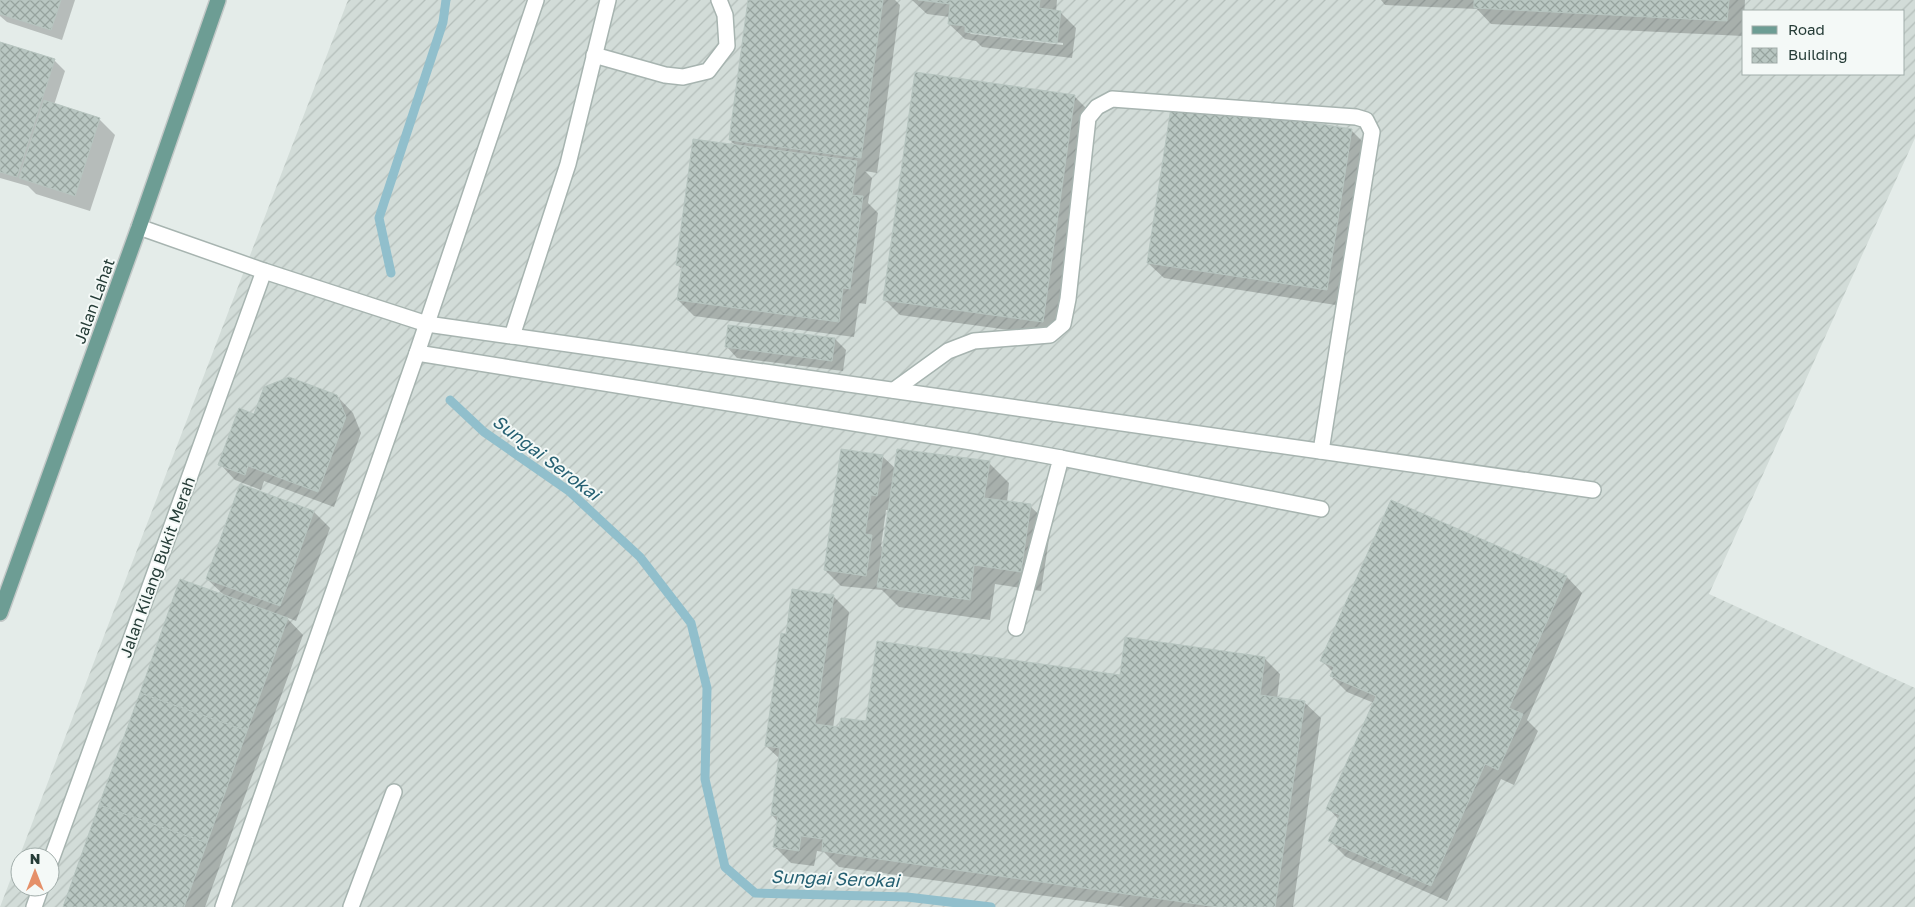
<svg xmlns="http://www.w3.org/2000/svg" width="1915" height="907" viewBox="0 0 1915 907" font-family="'Golos Text',sans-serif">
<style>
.industrial{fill:url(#industrial-furrows);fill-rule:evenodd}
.shadow{fill:#0003;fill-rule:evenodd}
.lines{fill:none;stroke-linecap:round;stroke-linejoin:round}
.stream{stroke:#91bfcc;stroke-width:9}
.building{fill:url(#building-cross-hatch);stroke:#b7c5c0}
.minor-casing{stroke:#a7b4b0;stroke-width:18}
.major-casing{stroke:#c2c8c7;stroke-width:18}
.minor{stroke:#fff;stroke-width:15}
.major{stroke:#6d9d94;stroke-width:15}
.labels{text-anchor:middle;stroke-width:4;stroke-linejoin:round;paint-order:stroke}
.street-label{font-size:16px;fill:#253c37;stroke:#f4f9f7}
.water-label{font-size:18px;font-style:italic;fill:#256072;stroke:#f4f9f7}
</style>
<defs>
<pattern id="industrial-furrows" width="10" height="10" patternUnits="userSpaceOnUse" patternTransform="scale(1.25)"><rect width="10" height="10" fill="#d2dcd8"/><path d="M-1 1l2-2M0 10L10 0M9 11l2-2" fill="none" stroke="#b4beba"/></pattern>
<pattern id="building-cross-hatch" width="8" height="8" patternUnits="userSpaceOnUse" patternTransform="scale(1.25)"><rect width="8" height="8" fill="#b9c7c2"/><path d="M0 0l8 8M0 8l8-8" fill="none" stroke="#96a39e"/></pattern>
</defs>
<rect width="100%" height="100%" fill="#e4ece9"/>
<path class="industrial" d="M348 0H1915V138L1709 594 1915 688V907H0ZM1744 11H1904V74H1744ZM20 857H50V887H20Z"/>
<g class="shadow">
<path d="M0 0H75L62 40 7 22 0 16Z"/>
<path d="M749 0H895L900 5 877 173 865 171 872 178 868 203 878 213 866 304 859 303 854 337 694 316 678 300 683 270 677 265 736 146 730 140Z"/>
<path d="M912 0H1057L1056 12H1060L1076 28 1072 58 982 47 976 41 965 39 949 24 950 17 927 14ZM968 31 1063 43V45L971 34Z"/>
<path d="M1381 0H1745L1743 36 1491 24 1477 9 1385 5Z"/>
<path d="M0 43 54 60 65 71 54 105 99 119 115 135 90 211 36 194 28 186 0 178Z"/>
<path d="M1074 96 1090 112 1059 337 900 315 884 299Z"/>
<path d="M1351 130 1367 146 1342 306 1164 278 1148 263Z"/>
<path d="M835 339 846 350 843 371 737 358 727 347Z"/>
<path d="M337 396 353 413 361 433 334 507 264 481 261 490 235 480 220 464 255 415Z"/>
<path d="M882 456 896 469 989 463 1009 483 1007 502 1030 506 1051 526 1041 591 995 584 990 620 899 607 882 590 841 586 825 570ZM886 510H890L884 549 881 546Z"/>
<path d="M241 486 314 512 330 528 296 621 286 617 303 635 205 907H63L181 581 225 596 207 579Z"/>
<path d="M1567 577 1582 593 1527 720 1538 731 1514 785 1501 779 1447 901 1346 857 1330 841 1339 820 1328 808 1374 703 1347 692 1331 676 1333 672 1322 661Z"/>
<path d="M833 596 849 612 833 728 840 729 1121 676 1264 658 1280 674 1277 699 1305 703 1321 718 1293 907H1125L839 867 824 852 817 851 814 866 791 863 775 847 778 822 772 815 780 759 766 746 787 635Z"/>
</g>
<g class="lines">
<g class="stream">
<path d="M391 273 379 218 443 22 446 0"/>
<path d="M450 400 484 432 569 491 640 557 691 623 707 688 705 779 725 867 755 893 907 897 991 907"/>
</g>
</g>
<g class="building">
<path d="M0 0H61L51 30 0 14Z"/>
<path d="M748 0H883L861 158 729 140Z"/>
<path d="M918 0H1040L1039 8 1061 11 1057 43 965 32V26L948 24 950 4Z"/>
<path d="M1474 0H1729L1727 21 1474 8Z"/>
<path d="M0 42 55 59 17 177 0 172Z"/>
<path d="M915 72 1075 95 1043 322 883 300Z"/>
<path d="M44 100 100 118 75 196 19 178Z"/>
<path d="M1172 101 1352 129 1327 290 1147 263Z"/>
<path d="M693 139 857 161 852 195 863 196 850 289 843 288 839 322 677 300 682 266 676 265Z"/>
<path d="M728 325 835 338 832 361 725 347Z"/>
<path d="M289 377 337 395 346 417 318 492 248 466 245 475 218 465 239 408 254 414 264 387Z"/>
<path d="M841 449 883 455 877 496 871 495 865 534 872 535 866 576 824 570Z"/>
<path d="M897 449 990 461 984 498 1031 504 1021 572 974 565 970 600 877 587Z"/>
<path d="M240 484 314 511 280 606 206 579Z"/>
<path d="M1391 500 1567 576 1509 708 1523 714 1498 770 1485 764 1431 886 1328 841 1340 815 1326 809 1376 696 1330 676 1334 667 1320 661Z"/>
<path d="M180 579 288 618 247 731 140 693Z"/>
<path d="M792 589 834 595 815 724 839 727 841 718 866 721 877 641 1120 675 1125 637 1265 657 1260 695 1305 701 1275 907H1218L822 851 823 839 801 836 799 851 773 847 778 816 771 815 780 748 765 746 781 633 786 634Z"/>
<path d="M140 693 247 731 207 843 99 805Z"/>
<path d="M99 805 207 843 184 907H63Z"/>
</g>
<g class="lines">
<defs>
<g id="minor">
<path d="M594 55 665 75 683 77 708 71 727 46 725 15 719 0"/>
<path d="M139 227 264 271 427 324 1593 490"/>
<path d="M512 336 568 164 608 0"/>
<path d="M417 353 972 442 1061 458 1016 628"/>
<path d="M894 390 948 351 974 341 1050 335 1063 324 1068 299 1088 118 1097 107 1112 99 1356 117 1366 120 1372 132 1321 451"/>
<path d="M1061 458 1321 509"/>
<path d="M50 863 264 271"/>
<path d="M34 907 41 887"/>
<path d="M223 907 417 353 536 0"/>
<path d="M351 907 394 792"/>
</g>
<path id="major" d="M0 613 139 227 218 0"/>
</defs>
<use href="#minor" class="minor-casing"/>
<use href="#major" class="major-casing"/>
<use href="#minor" class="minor"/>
<use href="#major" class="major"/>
</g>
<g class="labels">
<g class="street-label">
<text transform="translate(94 301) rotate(-70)" y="6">Jalan Lahat</text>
<text transform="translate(157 567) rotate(-70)" y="6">Jalan Kilang Bukit Merah</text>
</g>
<g class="water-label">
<text transform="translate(546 458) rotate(37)" y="6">Sungai Serokai</text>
<text transform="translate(835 879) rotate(2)" y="6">Sungai Serokai</text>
</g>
</g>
<rect x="1742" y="10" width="162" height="65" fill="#f4f9f7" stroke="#a1adaa"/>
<rect x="1752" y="26" width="25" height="8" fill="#6d9d94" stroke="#a1adaa"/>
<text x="1788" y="35" font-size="15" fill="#253c37">Road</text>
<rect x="1752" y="48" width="25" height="15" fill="url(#building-cross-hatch)" stroke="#a1adaa"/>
<text x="1788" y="60" font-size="15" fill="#253c37">Building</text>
<g transform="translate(35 872)"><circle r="24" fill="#f4f9f7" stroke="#a1adaa"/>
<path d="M0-4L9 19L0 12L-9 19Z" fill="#e59069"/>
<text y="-8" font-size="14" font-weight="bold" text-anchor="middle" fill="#253c37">N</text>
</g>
</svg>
